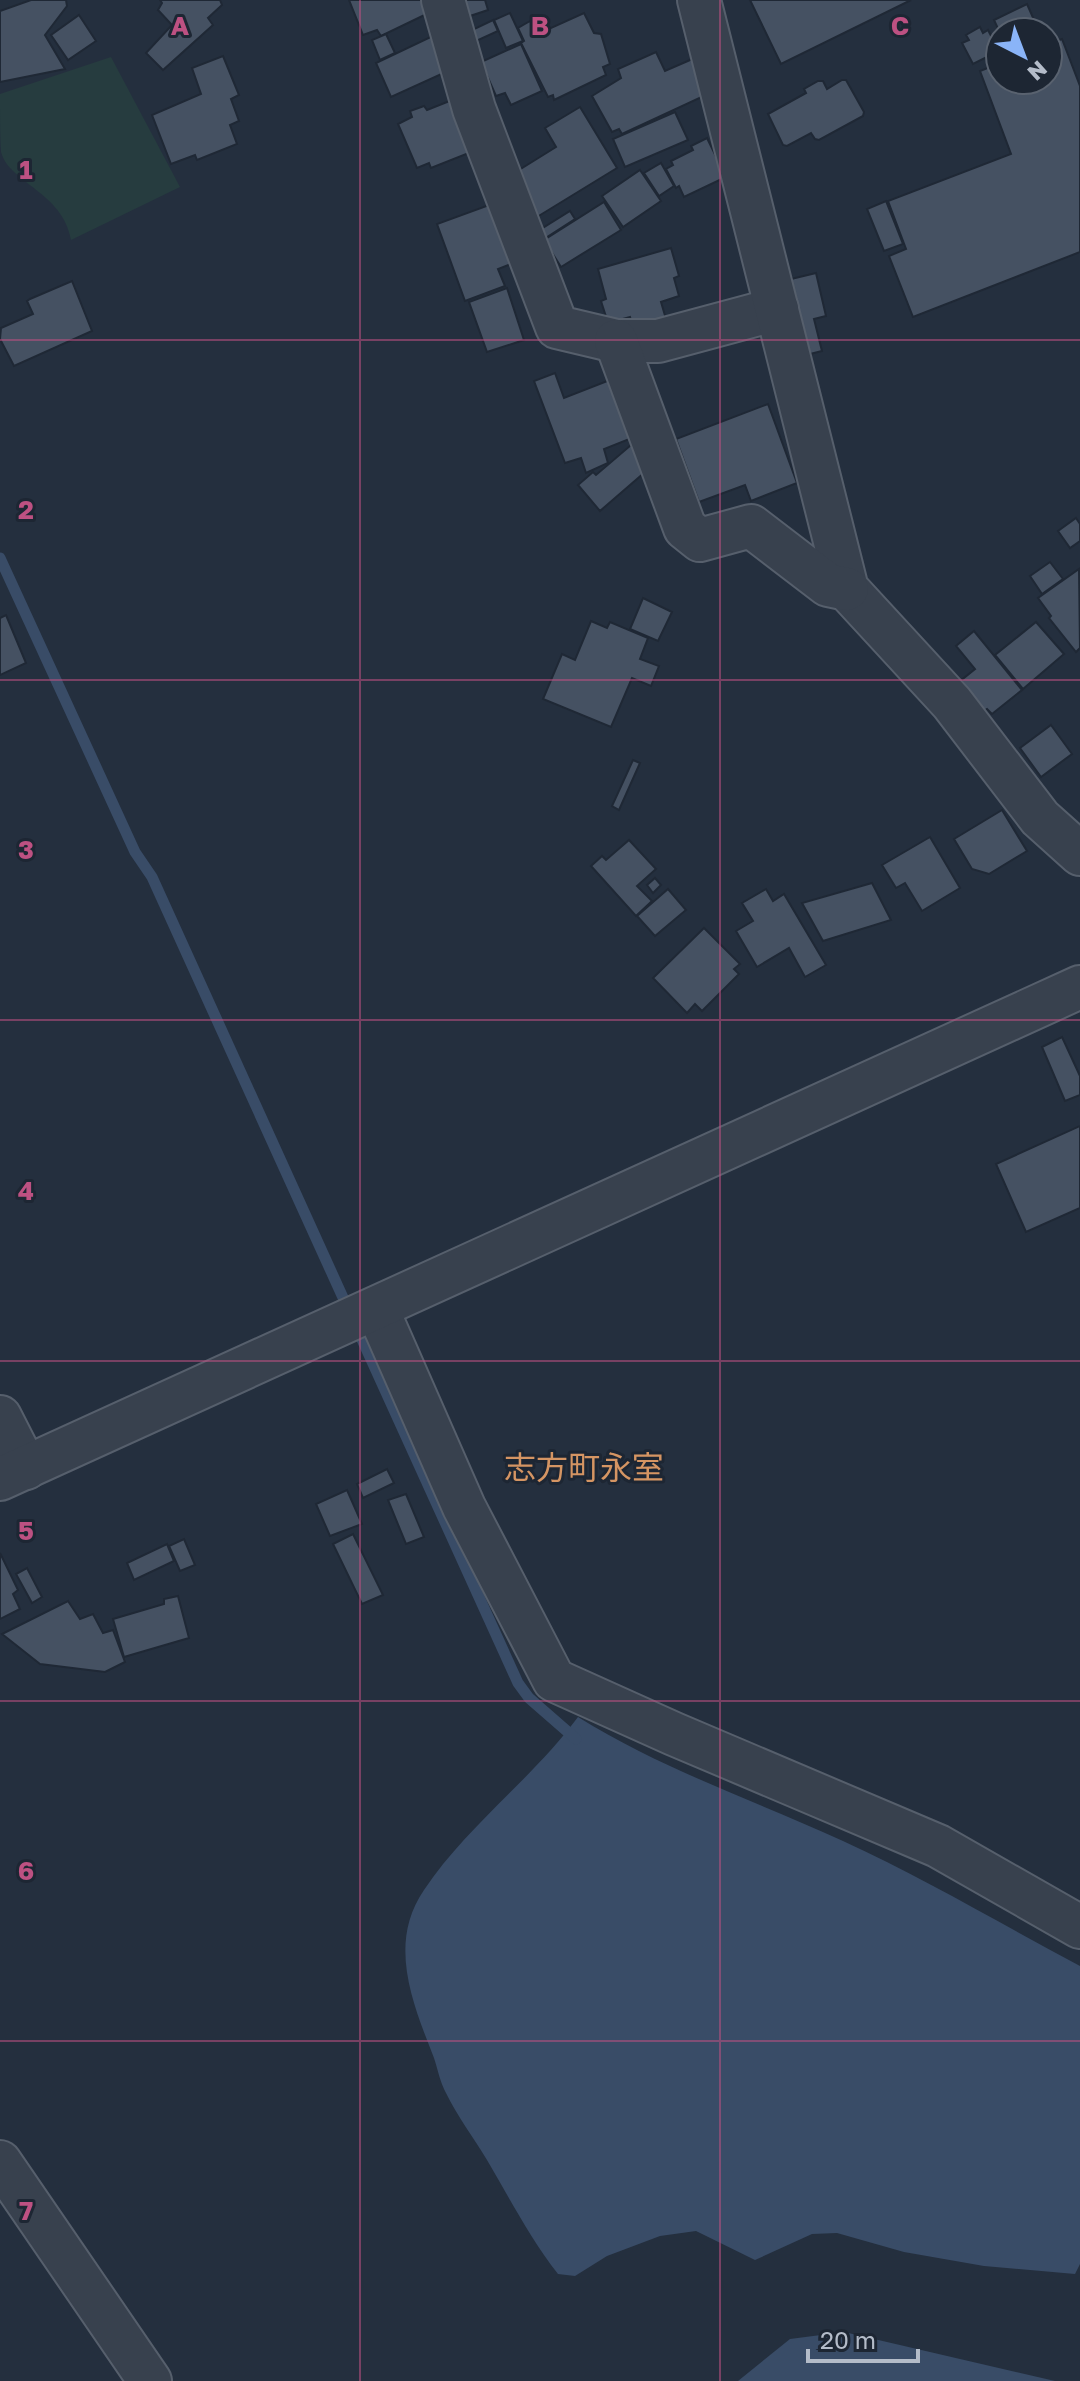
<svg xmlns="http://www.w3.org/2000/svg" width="1080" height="2381" viewBox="0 0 1080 2381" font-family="'Golos Text','Noto Sans JP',sans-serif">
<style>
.green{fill:#263c3f}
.water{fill:#394c67}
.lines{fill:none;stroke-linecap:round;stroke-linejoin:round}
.stream{stroke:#394c67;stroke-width:11}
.building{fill:#455162;stroke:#1f2835;stroke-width:2}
.minor-casing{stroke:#565f6c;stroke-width:46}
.minor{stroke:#38414e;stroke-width:42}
.grid{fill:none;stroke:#bd5182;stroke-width:2;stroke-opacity:0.55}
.labels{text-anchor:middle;stroke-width:6;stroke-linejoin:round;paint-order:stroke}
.quarter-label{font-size:32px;fill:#d59563;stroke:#1d2633}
.grid-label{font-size:26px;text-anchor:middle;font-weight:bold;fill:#bd5182;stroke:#1d2633;stroke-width:6;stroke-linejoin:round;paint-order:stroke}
</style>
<rect width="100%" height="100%" fill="#242f3e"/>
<path class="green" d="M111 57 180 187 71 240C63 192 9 183 1 152 0 135 0 112 0 94Z"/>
<g class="water">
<path d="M578 1717C661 1769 754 1800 843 1841 924 1878 1001 1924 1080 1966V2264L1075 2274 984 2266 904 2252 837 2233 812 2234 755 2260 696 2231 660 2236 607 2256 575 2276 558 2274C530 2238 510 2199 487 2160 474 2138 457 2116 446 2093 440 2082 438 2070 434 2058 413 2004 387 1944 424 1890 467 1826 532 1779 578 1717Z"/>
<path d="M844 2332 1055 2381H738L790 2339Z"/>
</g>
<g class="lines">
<path class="stream" d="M0 558 135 852 152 877 518 1683 529 1698 576 1739"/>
</g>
<g class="building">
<path d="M31 0H66L67 6 45 35 65 69 0 82V11Z"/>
<path d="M160 0H220L222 5 208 18 213 25 163 70 146 53 172 25 158 10 162 3Z"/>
<path d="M349 0H433L437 9 381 36 377 30 363 35Z"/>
<path d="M454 0H485L488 10 461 19Z"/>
<path d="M750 0H911L781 64Z"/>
<path d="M1027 4 1038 29 1031 32 1000 33 994 20Z"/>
<path d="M510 13 523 41 506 48 494 20Z"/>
<path d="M584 13 594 33 601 34 610 64 603 67 606 75 554 100 553 95 548 97 521 43 524 41 518 28 530 21 533 26 541 23 543 27 548 26 549 29Z"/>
<path d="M79 15 96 41 68 60 51 35Z"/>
<path d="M493 20 498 31 474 42 470 31Z"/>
<path d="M980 27 983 33 988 30 999 51 973 64 962 43 969 40 966 35Z"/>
<path d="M441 32 457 67 391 97 376 63Z"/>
<path d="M386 34 395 53 380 60 372 40Z"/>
<path d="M1062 39 1080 86V252L913 317 889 256 906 249 888 201 1011 154 980 71 1000 63V80H1048V44Z"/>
<path d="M521 44 542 91 511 105 505 93 496 96 481 62Z"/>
<path d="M656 52 665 71 697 57 706 95 622 134 619 129 612 132 592 96 621 78 618 69Z"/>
<path d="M223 56 239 95 231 99 239 121 230 125 237 144 197 160 195 155 171 164 152 115 201 94 192 68Z"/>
<path d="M842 80H846L864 112 863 116 819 140 815 139 811 133 787 146 783 145 768 114 806 93 804 89 818 81H823L827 89Z"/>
<path d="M457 98 479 149 431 168 429 163 417 168 398 124 412 117 410 111 424 106 427 110Z"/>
<path d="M580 107 617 168 537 217 511 175 556 147 545 128Z"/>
<path d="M675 112 688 140 625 167 613 139Z"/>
<path d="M707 138 726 177 684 197 679 186 676 188 666 169 673 165 671 161 693 150 691 146Z"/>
<path d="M661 163 674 186 659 196 644 173Z"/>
<path d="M640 170 661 201 623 227 602 196Z"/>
<path d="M500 201 511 264 498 269 505 286 465 301 437 224Z"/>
<path d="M886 201 903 244 884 251 867 209Z"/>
<path d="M604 202 621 230 561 267 544 240Z"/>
<path d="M570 211 575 219 544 239 538 231Z"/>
<path d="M671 248 679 276 674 278 679 296 661 302 666 319 633 328 630 317 608 323 601 301 606 299 598 269Z"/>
<path d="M816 273 826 316 814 319 822 351 806 355 787 280Z"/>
<path d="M72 281 92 331 14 366 0 339 1 328 33 314 27 301 30 299Z"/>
<path d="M507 288 524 340 487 352 469 302Z"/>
<path d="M555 373 564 398 620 376 642 434 604 449 608 463 586 473 581 458 565 463 534 381Z"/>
<path d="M768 404 797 483 751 501 745 485 699 502 676 439Z"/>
<path d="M638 442 652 466 600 511 578 485 593 472 596 475 631 445 633 447Z"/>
<path d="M1076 518 1080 524V541L1070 548 1058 531Z"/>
<path d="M1050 562 1063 579 1042 594 1030 576Z"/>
<path d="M1079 569 1080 648 1076 652 1049 618 1051 616 1038 598Z"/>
<path d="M643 598 672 612 658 641 630 629Z"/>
<path d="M6 615 26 663 0 675V618Z"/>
<path d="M591 621 607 628 610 622 648 638 640 659 659 666 651 686 632 678 611 727 543 699 562 654 575 660Z"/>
<path d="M1036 622 1064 654 1023 689 995 655Z"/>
<path d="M974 631 1022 690 992 714 987 709 982 712 959 682 975 669 956 646Z"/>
<path d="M1051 725 1072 754 1041 777 1020 748Z"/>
<path d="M633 760 640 763 619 810 612 806Z"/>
<path d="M1002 810 1027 851 989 874 972 869 954 839Z"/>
<path d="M930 837 960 888 922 911 905 883 896 888 882 865Z"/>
<path d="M629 840 656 869 637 886 652 901 636 916 591 866 602 856 606 860Z"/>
<path d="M655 878 661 885 653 893 647 885Z"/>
<path d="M872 883 891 920 823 941 802 903Z"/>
<path d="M668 889 686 910 655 936 637 916Z"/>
<path d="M766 889 773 901 784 894 826 965 805 977 789 948 757 967 736 931 753 921 742 903Z"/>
<path d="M704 928 740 964 734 969 739 974 702 1011 695 1004 687 1013 653 978Z"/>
<path d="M1062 1037 1080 1076V1095L1065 1101 1042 1047Z"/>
<path d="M1080 1126V1208L1026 1232 996 1164Z"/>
<path d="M387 1469 394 1483 363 1498 357 1484Z"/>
<path d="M347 1490 362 1524 330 1536 316 1504Z"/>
<path d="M406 1494 424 1537 406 1544 388 1500Z"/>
<path d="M353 1534 383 1595 362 1604 333 1544Z"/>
<path d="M184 1539 195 1565 180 1571 169 1546Z"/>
<path d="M167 1544 174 1561 134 1580 127 1563Z"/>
<path d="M0 1553 18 1590 13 1594 20 1609 0 1619Z"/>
<path d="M27 1568 42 1597 32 1603 16 1574Z"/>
<path d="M178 1596 189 1638 124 1657 113 1619 164 1604V1599Z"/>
<path d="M68 1601 80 1619 93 1614 103 1633 113 1630 125 1662 105 1672 40 1664 2 1634Z"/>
</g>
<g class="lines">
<defs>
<g id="minor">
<path d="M443 0 474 109 557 327 616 341H658L777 309"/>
<path d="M699 0 847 589 952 703 1040 818 1080 854"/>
<path d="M616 341 685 528 700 540 751 526 828 585 847 589"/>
<path d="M377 1309 464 1507 554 1680 674 1734 938 1846 1080 1927"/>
<path d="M0 1417 26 1468"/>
<path d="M0 1479 1080 987"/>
<path d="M0 2162 150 2381"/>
</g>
</defs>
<use href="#minor" class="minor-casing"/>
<use href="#minor" class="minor"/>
</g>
<path class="grid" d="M360 0V2381M720 0V2381M0 340H1080M0 680H1080M0 1020H1080M0 1361H1080M0 1701H1080M0 2041H1080"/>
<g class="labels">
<g class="quarter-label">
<text x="584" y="1479">志方町永室</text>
</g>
</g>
<g class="grid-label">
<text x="180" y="35">A</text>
<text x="540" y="35">B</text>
<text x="900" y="35">C</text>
<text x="26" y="179">1</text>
<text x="26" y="519">2</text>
<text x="26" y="859">3</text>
<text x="26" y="1200">4</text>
<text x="26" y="1540">5</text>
<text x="26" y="1880">6</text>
<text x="26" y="2220">7</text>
</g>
<g transform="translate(1024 56) rotate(138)"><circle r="38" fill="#1d2633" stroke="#59626f" stroke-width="2"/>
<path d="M0-6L14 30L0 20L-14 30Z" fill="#8ab4f8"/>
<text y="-12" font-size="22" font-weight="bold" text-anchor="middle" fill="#b4bcc9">N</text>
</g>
<path d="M808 2349v12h110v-12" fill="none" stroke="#b4bcc9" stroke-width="4"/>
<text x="820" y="2349" font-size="24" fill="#b4bcc9" stroke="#1d2633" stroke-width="6" paint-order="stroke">20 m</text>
</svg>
